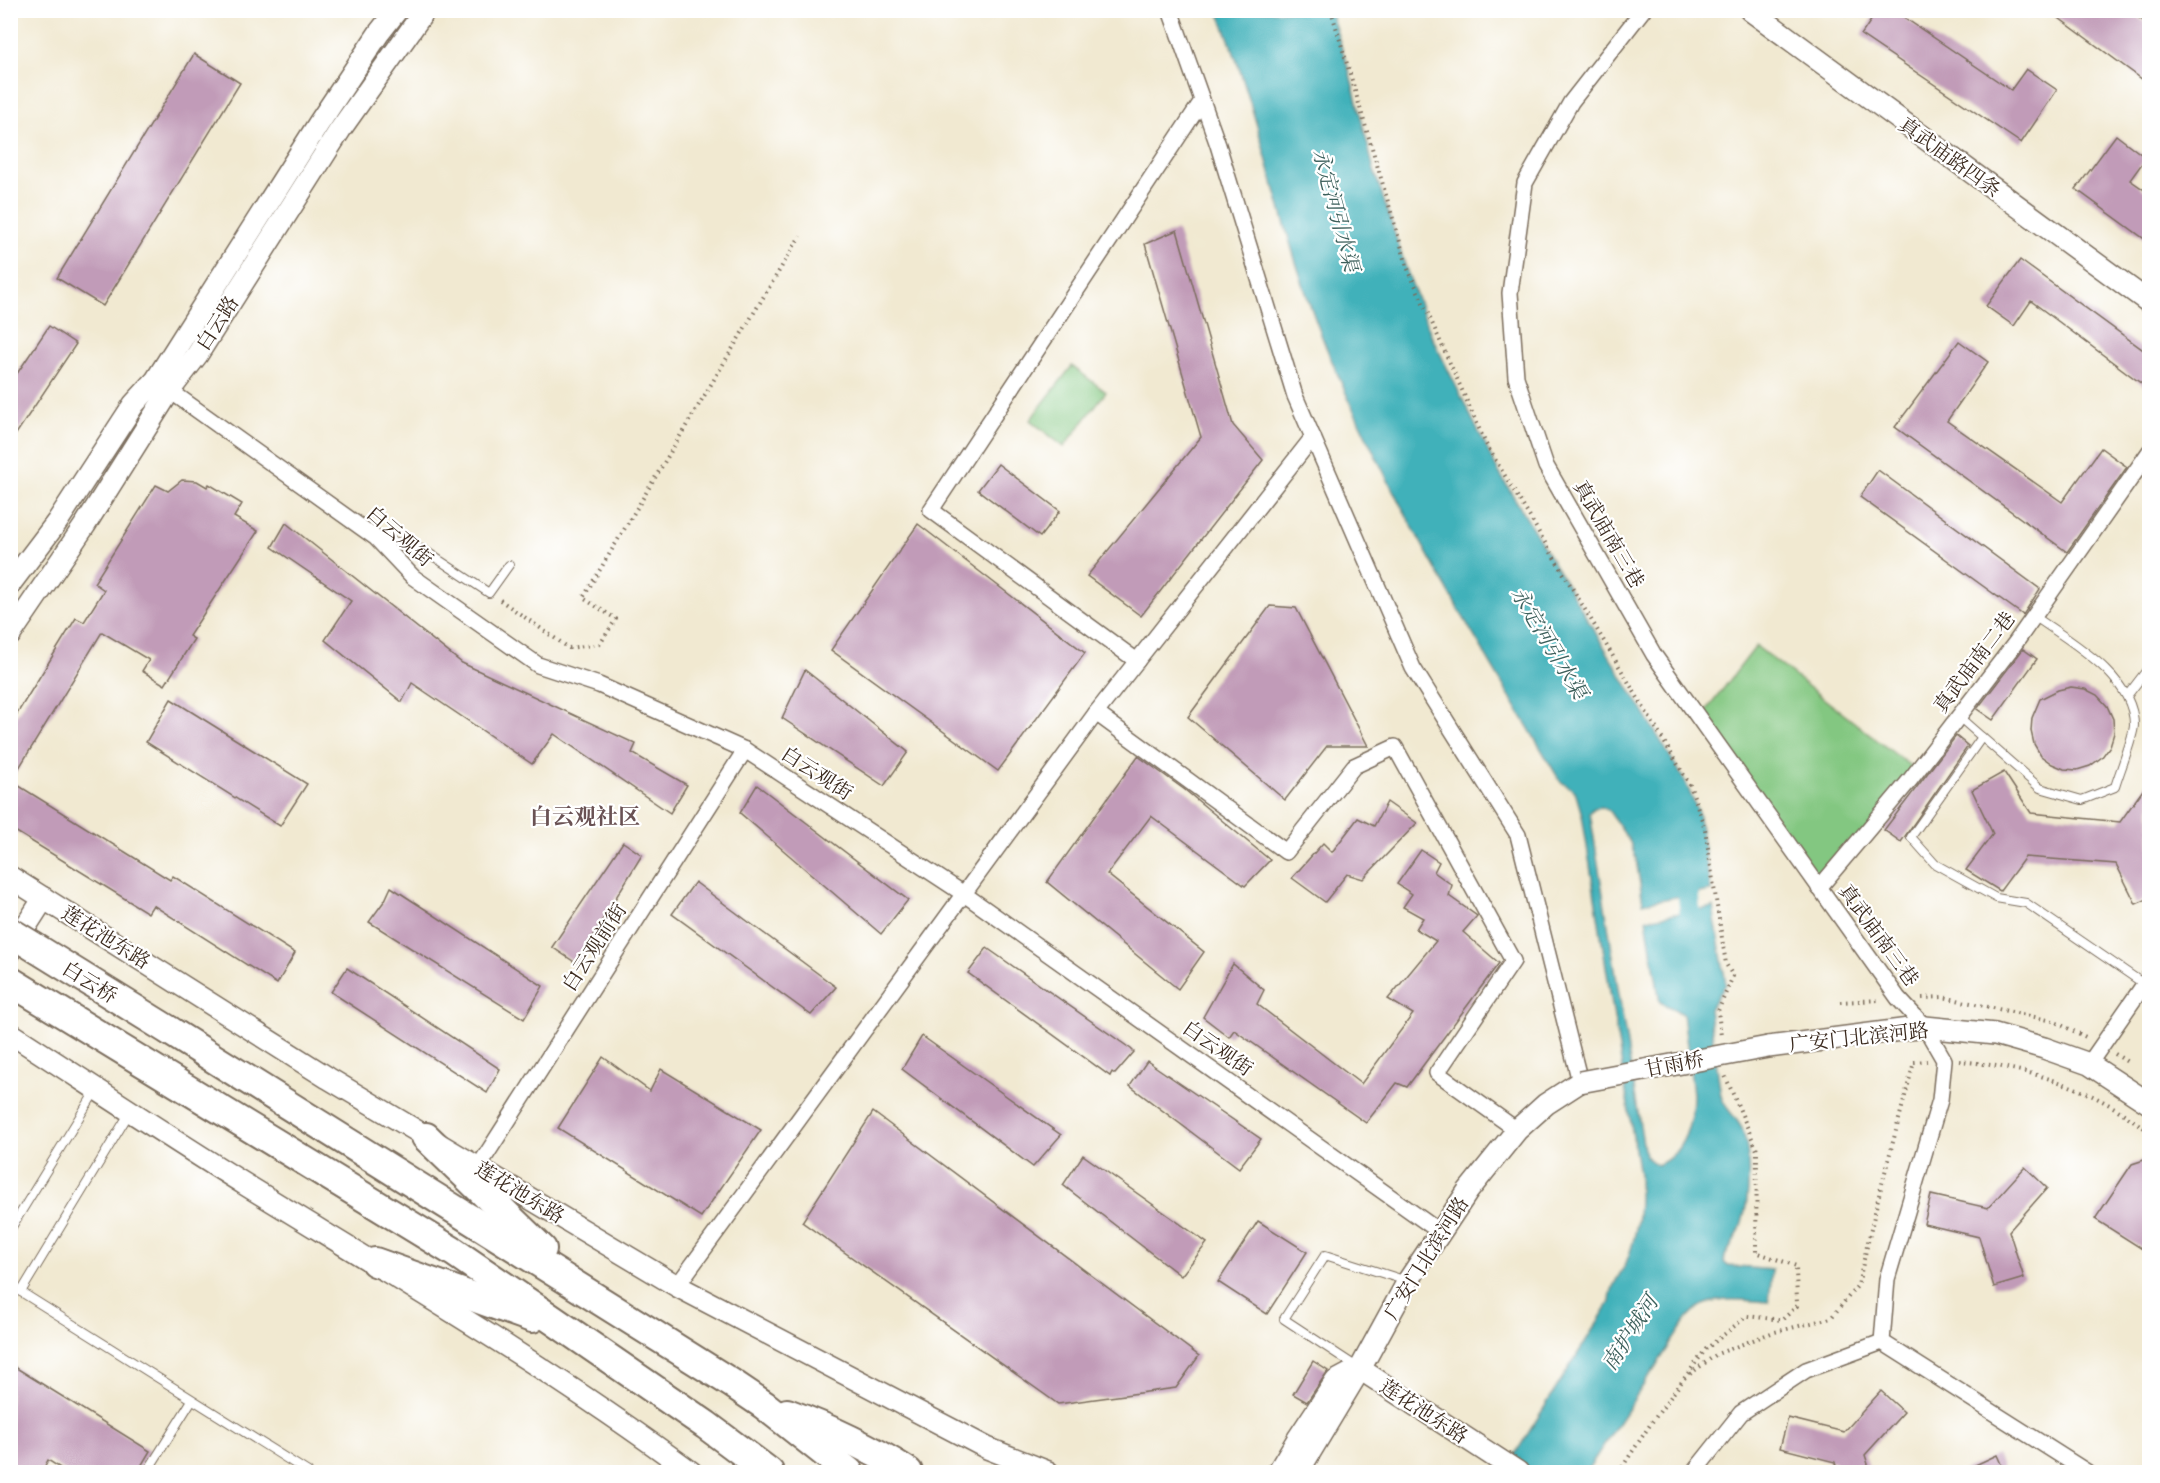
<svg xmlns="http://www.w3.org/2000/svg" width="2160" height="1483" viewBox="0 0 2160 1483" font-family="'Gentium Book Plus','Noto Serif SC',serif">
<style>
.green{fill:#83c781;stroke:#5f7850;stroke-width:1.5}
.water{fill:#41b1ba;stroke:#3e6e6c;stroke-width:1.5}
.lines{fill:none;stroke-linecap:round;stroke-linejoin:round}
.canal{stroke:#41b1ba;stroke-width:21}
.building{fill:#c19bb8}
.lane-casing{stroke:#7b6d5d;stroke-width:10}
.street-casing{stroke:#7b6d5d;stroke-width:18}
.secondary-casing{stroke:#7b6d5d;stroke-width:24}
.highway-casing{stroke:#7b6d5d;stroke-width:32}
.path{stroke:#7b6d5d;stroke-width:4;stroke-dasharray:1.5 4.5;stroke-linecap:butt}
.lane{stroke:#fff;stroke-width:8}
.street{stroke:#fff;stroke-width:15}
.secondary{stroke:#fff;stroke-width:21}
.highway{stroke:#fff;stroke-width:28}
.secondary-bridge-casing{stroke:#7b6d5d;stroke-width:24;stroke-linecap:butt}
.highway-bridge-casing{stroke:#7b6d5d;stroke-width:32;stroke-linecap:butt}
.secondary-bridge{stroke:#fff;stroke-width:21}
.highway-bridge{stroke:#fff;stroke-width:28}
.labels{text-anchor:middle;stroke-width:4.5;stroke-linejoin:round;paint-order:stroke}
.street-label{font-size:20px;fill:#3b2a1e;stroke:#fff}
.water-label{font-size:21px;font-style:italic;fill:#3d605c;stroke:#fff}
.quarter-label{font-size:22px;font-weight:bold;fill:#6a5254;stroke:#fff}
</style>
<rect width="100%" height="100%" fill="#fff"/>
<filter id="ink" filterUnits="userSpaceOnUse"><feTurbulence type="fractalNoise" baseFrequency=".0167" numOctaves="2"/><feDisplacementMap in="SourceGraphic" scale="12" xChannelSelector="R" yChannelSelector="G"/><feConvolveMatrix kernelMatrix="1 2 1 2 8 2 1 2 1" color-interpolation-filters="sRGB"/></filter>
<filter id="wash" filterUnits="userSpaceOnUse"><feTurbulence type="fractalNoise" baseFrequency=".008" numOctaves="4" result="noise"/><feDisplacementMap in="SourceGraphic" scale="24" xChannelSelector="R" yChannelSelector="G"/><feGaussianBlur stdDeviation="1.35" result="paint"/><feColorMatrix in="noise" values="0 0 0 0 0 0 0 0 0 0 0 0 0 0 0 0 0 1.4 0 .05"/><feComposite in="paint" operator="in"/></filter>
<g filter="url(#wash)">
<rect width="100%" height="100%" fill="#f1e9d1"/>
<g class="green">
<path d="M1072 366 1106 392 1064 447 1030 420Z"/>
<path d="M1756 646 1917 771 1819 888 1700 719Z"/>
</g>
<path class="water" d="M1218 11H1330L1350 74 1374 170 1407 271 1432 337 1497 469 1685 781 1698 812 1711 891 1643 903 1636 859 1630 842 1609 811 1601 807 1594 808 1590 813 1645 1156 1657 1165C1684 1155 1693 1121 1693 1094L1683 1014 1660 1002 1646 919 1713 907 1726 984 1709 1009 1721 1096C1726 1111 1739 1119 1743 1131 1751 1155 1750 1199 1742 1223 1739 1235 1731 1246 1725 1256L1724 1262 1728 1266 1772 1270 1769 1302C1747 1301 1719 1295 1698 1308 1693 1311 1689 1317 1685 1322L1586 1472H1504L1610 1302C1610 1286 1619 1277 1626 1263 1638 1234 1640 1207 1639 1175L1582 815 1575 791 1560 781C1476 639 1389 500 1326 347 1281 238 1263 120 1218 11Z"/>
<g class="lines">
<path class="canal" d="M1685 866 1693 939"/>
</g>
<g id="blocks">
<g class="building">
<path d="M1878 10H1893L2011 90 2026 69 2057 90 2021 143 1861 35Z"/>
<path d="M2048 10H2128L2150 26V85Z"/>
<path d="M194 54 240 83 103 306 57 278Z"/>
<path d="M2116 135 2146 158 2130 180 2150 194V243L2076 189Z"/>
<path d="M1177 230 1233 425 1263 460 1141 616 1087 576 1201 437 1145 244Z"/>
<path d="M2020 260 2150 355V390L2031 301 2014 326 1986 306Z"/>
<path d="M49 326 76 344 10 443V384Z"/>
<path d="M1959 341 1988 362 1947 421 2062 502 2101 448 2127 467 2067 552 1895 427Z"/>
<path d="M998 464 1060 511 1040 537 978 490Z"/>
<path d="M1878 470 2040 589 2023 615 1860 497Z"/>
<path d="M182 480 197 481 207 487 209 484 242 504 234 517 258 531 189 636 194 639 165 685 142 671 149 660 102 632 11 781 170 880 173 876 295 953 277 984 153 905 148 913 10 828V725L76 618 84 622 104 590 94 583 156 485 168 491Z"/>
<path d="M286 523 462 663 636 744 632 753 687 785 670 813 554 734 532 764 412 683 402 702 325 640 351 601 272 547Z"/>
<path d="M918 524 1085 653 998 771 831 650Z"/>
<path d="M1270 606 1296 608 1368 746H1327L1285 800 1188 717Z"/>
<path d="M2023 649 2037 659 1993 720 1977 709Z"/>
<path d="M805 670 908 752 884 786 782 718Z"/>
<path d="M2071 687 2085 689 2097 695 2107 706 2113 719 2114 733 2110 746 2102 757 2090 766 2077 770 2064 769 2052 764 2041 756 2034 744 2031 731 2032 718 2040 699 2058 690Z"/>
<path d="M171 699 307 784 280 826 146 742Z"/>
<path d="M1956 736 1968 746 1901 842 1884 830Z"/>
<path d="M1138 756 1185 790 1270 860 1245 886 1151 816 1107 874 1204 952 1178 989 1047 882Z"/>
<path d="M2004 772 2031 813 2120 822 2150 780V898L2136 904 2116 864 2025 857 2000 891 1966 870 1993 834 1972 790Z"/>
<path d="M757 785 908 900 881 934 740 813Z"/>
<path d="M1387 802 1417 823 1363 879 1347 874 1325 902 1292 878 1323 843 1332 852 1358 818 1374 826Z"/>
<path d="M623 842 642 855 576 963 552 947Z"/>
<path d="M1421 850 1439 862 1434 872 1452 885 1449 896 1477 916 1463 932 1499 963 1407 1087 1397 1083 1366 1123 1234 1030 1229 1037 1203 1017 1233 964 1264 990 1257 1004 1361 1084 1413 1014 1388 999 1436 941 1416 929 1423 918 1403 907 1412 894 1397 884Z"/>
<path d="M695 882 836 987 811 1015 672 914Z"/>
<path d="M391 887 543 986 524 1019 369 922 385 900Z"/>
<path d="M987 948 1131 1049 1134 1052 1115 1074 1112 1072 1110 1076 968 973Z"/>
<path d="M347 968 500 1069 487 1093 331 992Z"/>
<path d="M922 1036 1061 1135 1033 1167 902 1069Z"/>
<path d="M603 1057 650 1091 661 1069 761 1130 701 1217 558 1128Z"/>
<path d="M1147 1061 1261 1139 1239 1168 1130 1086Z"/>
<path d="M873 1112 1199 1356 1176 1388 1058 1404 802 1222Z"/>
<path d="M1083 1155 1207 1243 1181 1276 1063 1185Z"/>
<path d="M2150 1158V1254L2095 1219 2132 1164Z"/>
<path d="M2025 1167 2047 1188 2009 1231 2024 1278 1994 1287 1979 1237 1924 1224 1931 1195 1988 1208Z"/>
<path d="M1258 1221 1307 1252 1267 1314 1218 1282Z"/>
<path d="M1313 1361 1328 1371 1307 1402 1293 1394Z"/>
<path d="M10 1364 150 1451 137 1473H68L48 1460 41 1473H10Z"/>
<path d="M1881 1391 1904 1412 1865 1455 1871 1473H1838L1835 1462 1780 1448 1788 1418 1844 1432Z"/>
<path d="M1997 1455 2005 1473H1958Z"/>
</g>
</g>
</g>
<g filter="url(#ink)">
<use href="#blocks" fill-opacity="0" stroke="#7b6d5d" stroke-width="1.5"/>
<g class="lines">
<defs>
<g id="lane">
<path d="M380 539 407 544 424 550 489 593 509 565"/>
<path d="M2127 696 2150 666"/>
<path d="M1959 717 2040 788 2082 800 2115 787C2119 773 2134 736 2134 725 2134 676 2069 641 2034 616"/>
<path d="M1982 737 1911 837 1935 864 1996 898 2026 903 2144 984"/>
<path d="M10 1230 96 1090"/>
<path d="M10 1285 308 1472"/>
<path d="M21 1292 130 1112"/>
<path d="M1357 1367 1284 1319 1325 1255 1407 1281"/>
<path d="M147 1472 192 1400"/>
</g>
<g id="street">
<path d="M1170 10 1218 145 1295 396 1413 668 1518 835 1580 1082"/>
<path d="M1643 10 1571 102 1525 183 1510 293 1516 377 1546 466 1654 655 1898 998 1925 1027 1944 1060 1940 1100 1887 1279 1882 1342"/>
<path d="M162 385 376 538 413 577 538 665 599 685 745 750 964 894 1440 1232"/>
<path d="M1137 661 931 510 1202 101"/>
<path d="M1096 713 1286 852 1354 766 1395 747 1513 961 1437 1073 1517 1130"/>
<path d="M1819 888 1910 780 2016 642 2150 451"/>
<path d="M2089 1064 2150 976"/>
<path d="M479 1166 745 750"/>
<path d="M677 1286 1096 713 1313 437"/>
<path d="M1882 1342 2087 1472"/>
<path d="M1694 1472 1741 1413 1806 1370 1882 1342"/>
</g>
<g id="secondary">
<path d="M1750 10 2150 303"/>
<path d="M10 584 57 522 134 404 156 380 319 123 379 33 397 10"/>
<path d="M10 635 85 525 170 390 197 355 340 130 425 10"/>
<path d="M10 877 328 1078 677 1286 987 1448 1048 1472"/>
<path d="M10 951 44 898"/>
<path d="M10 1033C89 1084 167 1136 246 1185 397 1278 549 1367 691 1472"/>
<path d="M1768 1047 1925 1027 1995 1034 2044 1048 2089 1064 2150 1104"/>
<path d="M1360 1369 1518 1472"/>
<path d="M1278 1472 1299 1437 1336 1381 1351 1373"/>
<path d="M1298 1472 1360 1369 1408 1281 1468 1191 1517 1130 1546 1104 1580 1082"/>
</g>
<g id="highway">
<path d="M10 981 454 1252 706 1425 769 1472"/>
<path d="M170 1031 733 1384 764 1405 849 1472"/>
<path d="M426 1137 542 1249"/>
<path d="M375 1262 532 1318"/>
<path d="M787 1413C831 1429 869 1447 908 1472"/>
</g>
</defs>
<use href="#lane" class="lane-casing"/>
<use href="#street" class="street-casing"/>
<use href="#secondary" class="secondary-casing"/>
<use href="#highway" class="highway-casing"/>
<g class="path">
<path d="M1331 10 1408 269 1486 444 1690 785 1705 829 1726 964 1733 976 1718 1011 1721 1036"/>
<path d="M500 600 569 648 600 644 616 619 583 598 800 236"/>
<path d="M1922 998 1943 997 2053 1021 2088 1038"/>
<path d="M1840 1002 1879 1000"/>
<path d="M2115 1054 2129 1063"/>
<path d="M1959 1061C2010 1066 2061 1078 2106 1103 2121 1111 2135 1122 2150 1132"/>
<path d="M1690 1374 1717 1354 1771 1333 1831 1318 1858 1285 1878 1199 1914 1062 1927 1061"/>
<path d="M1619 1472 1652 1422 1706 1349 1747 1316 1782 1320 1797 1306 1796 1266 1756 1252 1757 1150 1724 1073"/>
</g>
<use href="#lane" class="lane"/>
<use href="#street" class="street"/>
<use href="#secondary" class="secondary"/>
<use href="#highway" class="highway"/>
<defs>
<path id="secondary-bridge" d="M1580 1082 1768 1047"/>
<path id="highway-bridge" d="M10 932 170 1031"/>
</defs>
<use href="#secondary-bridge" class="secondary-bridge-casing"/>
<use href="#highway-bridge" class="highway-bridge-casing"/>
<use href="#secondary-bridge" class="secondary-bridge"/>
<use href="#highway-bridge" class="highway-bridge"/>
</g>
</g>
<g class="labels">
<g class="street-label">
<text transform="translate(1950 157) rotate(36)" y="7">真武庙路四条</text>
<text transform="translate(217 323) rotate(-57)" y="7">白云路</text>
<text transform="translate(1609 534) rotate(60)" y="7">真武庙南三巷</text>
<text transform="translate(400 536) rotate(41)" y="7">白云观街</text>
<text transform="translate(1974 662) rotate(-53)" y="7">真武庙南二巷</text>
<text transform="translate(817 773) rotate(33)" y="7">白云观街</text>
<text transform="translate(1879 935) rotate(54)" y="7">真武庙南三巷</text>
<text transform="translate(106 937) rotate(32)" y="7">莲花池东路</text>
<text transform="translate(594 947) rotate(-57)" y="7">白云观前街</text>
<text transform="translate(90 982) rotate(32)" y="7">白云桥</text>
<text transform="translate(1859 1037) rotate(-6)" y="7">广安门北滨河路</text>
<text transform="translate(1218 1048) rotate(35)" y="7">白云观街</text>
<text transform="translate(1674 1064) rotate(-11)" y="7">甘雨桥</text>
<text transform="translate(520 1192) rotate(31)" y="7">莲花池东路</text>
<text transform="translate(1426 1258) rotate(-58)" y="7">广安门北滨河路</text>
<text transform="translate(1424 1411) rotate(33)" y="7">莲花池东路</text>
</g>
<g class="water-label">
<text transform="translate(1336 210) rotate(75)" y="7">永定河引水渠</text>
<text transform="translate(1549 643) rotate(59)" y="7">永定河引水渠</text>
<text transform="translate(1630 1333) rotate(-57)" y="7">南护城河</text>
</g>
<g class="quarter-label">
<text x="585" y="824">白云观社区</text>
</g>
</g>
<rect width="2160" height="1483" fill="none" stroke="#fff" stroke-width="36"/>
</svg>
